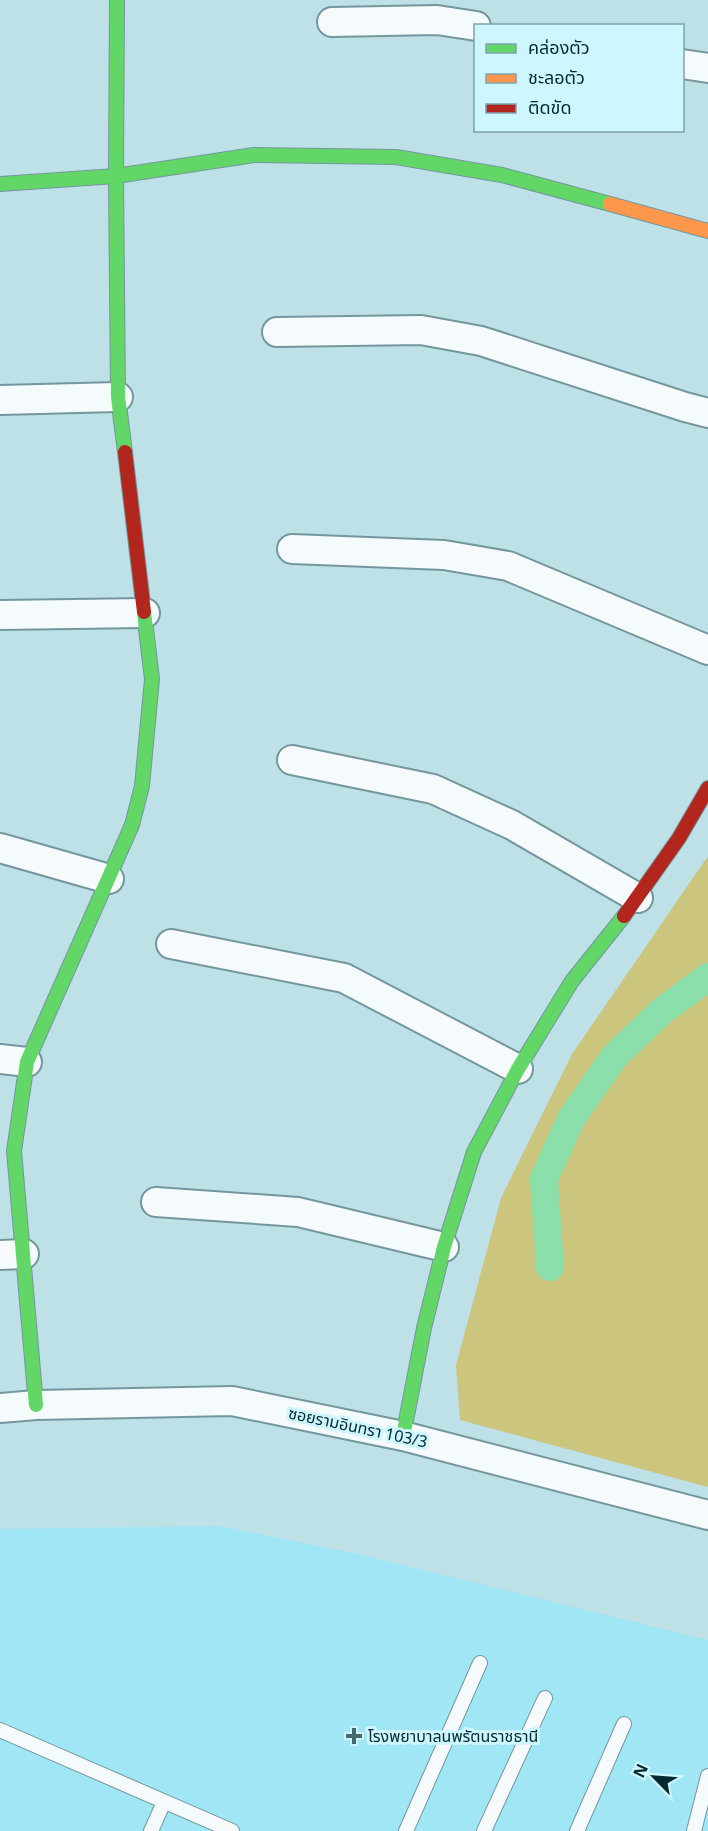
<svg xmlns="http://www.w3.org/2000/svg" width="708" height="1831" viewBox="0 0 708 1831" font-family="'Noto Sans','Noto Sans Thai',sans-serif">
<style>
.built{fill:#a1e6f4}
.green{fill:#cbc57d}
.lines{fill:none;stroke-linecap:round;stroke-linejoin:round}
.canal{stroke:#8adfaa;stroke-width:28}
.lane-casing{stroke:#74979e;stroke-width:16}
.street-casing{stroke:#74979e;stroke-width:32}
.fast-casing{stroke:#74979e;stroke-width:16}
.slow-casing{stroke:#74979e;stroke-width:16}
.jam-casing{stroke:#74979e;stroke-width:16}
.lane{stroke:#f5fafc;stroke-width:14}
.street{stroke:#f5fafc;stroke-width:28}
.fast{stroke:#63d668;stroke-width:14}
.slow{stroke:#ff974d;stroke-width:14}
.jam{stroke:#b3261e;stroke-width:14}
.poi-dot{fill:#446a70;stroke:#cdf6fe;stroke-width:2}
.labels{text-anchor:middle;stroke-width:6;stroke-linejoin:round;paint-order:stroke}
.street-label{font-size:16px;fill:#022a30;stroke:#cdf6fe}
.poi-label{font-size:16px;fill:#022a30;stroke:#cdf6fe;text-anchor:start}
</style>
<rect width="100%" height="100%" fill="#bee1e8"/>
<path class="built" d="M220 1526 362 1555 708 1640V1831H0V1529Z"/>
<path class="green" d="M708 856V1487L460 1420 456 1365 501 1198 572 1054Z"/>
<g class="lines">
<path class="canal" d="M550 1267 544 1179 571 1119 614 1057 662 1011 708 977"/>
<defs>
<g id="lane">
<path d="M0 1730 232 1831"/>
<path d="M151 1831 164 1802"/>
<path d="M406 1831 480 1663"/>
<path d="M484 1831 545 1698"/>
<path d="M577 1831 624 1724"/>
<path d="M694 1831 708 1776"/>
</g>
<g id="street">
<path d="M332 22 437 20 476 26"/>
<path d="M682 64 708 68"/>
<path d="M277 332 421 330 481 341 685 407 708 413"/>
<path d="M0 400 118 397"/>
<path d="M292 549 444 555 508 566 708 650"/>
<path d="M0 615 145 613"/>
<path d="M292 760 433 789 512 825 638 898"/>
<path d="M0 848 109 879"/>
<path d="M171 944 344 978 518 1069"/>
<path d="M0 1059 27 1062"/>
<path d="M156 1202 298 1212 444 1247"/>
<path d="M0 1255 24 1254"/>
<path d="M0 1408 36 1405 232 1401 403 1436 708 1515"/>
</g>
<g id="fast">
<path d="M117 0 116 176 118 397 125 452"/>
<path d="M0 184 116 176 254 155 396 157 502 175 610 204"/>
<path d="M36 1405 14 1151 27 1062 132 825 142 786 152 679 144 612"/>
<path d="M403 1436 424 1328 444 1247 474 1152 518 1069 572 981 624 916"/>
</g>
<path id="slow" d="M610 204 708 231"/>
<g id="jam">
<path d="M125 452 144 612"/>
<path d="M624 916 679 838 708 788"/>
</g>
</defs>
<use href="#lane" class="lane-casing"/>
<use href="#street" class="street-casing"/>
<use href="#fast" class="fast-casing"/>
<use href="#slow" class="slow-casing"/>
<use href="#jam" class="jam-casing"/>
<use href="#lane" class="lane"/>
<use href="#street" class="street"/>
<use href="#fast" class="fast"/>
<use href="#slow" class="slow"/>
<use href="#jam" class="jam"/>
</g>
<path class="poi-dot" d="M351 1727h6v6h6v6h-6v6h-6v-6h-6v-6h6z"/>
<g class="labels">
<g class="street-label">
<text transform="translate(358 1427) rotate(12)" y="6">ซอยรามอินทรา 103/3</text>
</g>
<g class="poi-label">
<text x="368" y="1742">โรงพยาบาลนพรัตนราชธานี</text>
</g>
</g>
<rect x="474" y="24" width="210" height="108" fill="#cdf6fe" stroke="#7ca4ac" stroke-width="1.5"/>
<rect x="486" y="44" width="30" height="9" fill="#63d668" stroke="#7ca4ac" stroke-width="1.5"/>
<text x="528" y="54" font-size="18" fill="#022a30">คล่องตัว</text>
<rect x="486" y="74" width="30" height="9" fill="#ff974d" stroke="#7ca4ac" stroke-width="1.5"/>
<text x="528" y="84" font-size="18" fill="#022a30">ชะลอตัว</text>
<rect x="486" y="104" width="30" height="9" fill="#b3261e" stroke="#7ca4ac" stroke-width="1.5"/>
<text x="528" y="114" font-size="18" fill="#022a30">ติดขัด</text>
<g transform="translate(654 1777) rotate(295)" stroke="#cdf6fe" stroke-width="4.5" paint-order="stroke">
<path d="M0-4.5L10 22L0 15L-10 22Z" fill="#022a30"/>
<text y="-9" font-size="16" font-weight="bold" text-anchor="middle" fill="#022a30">N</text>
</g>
</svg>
